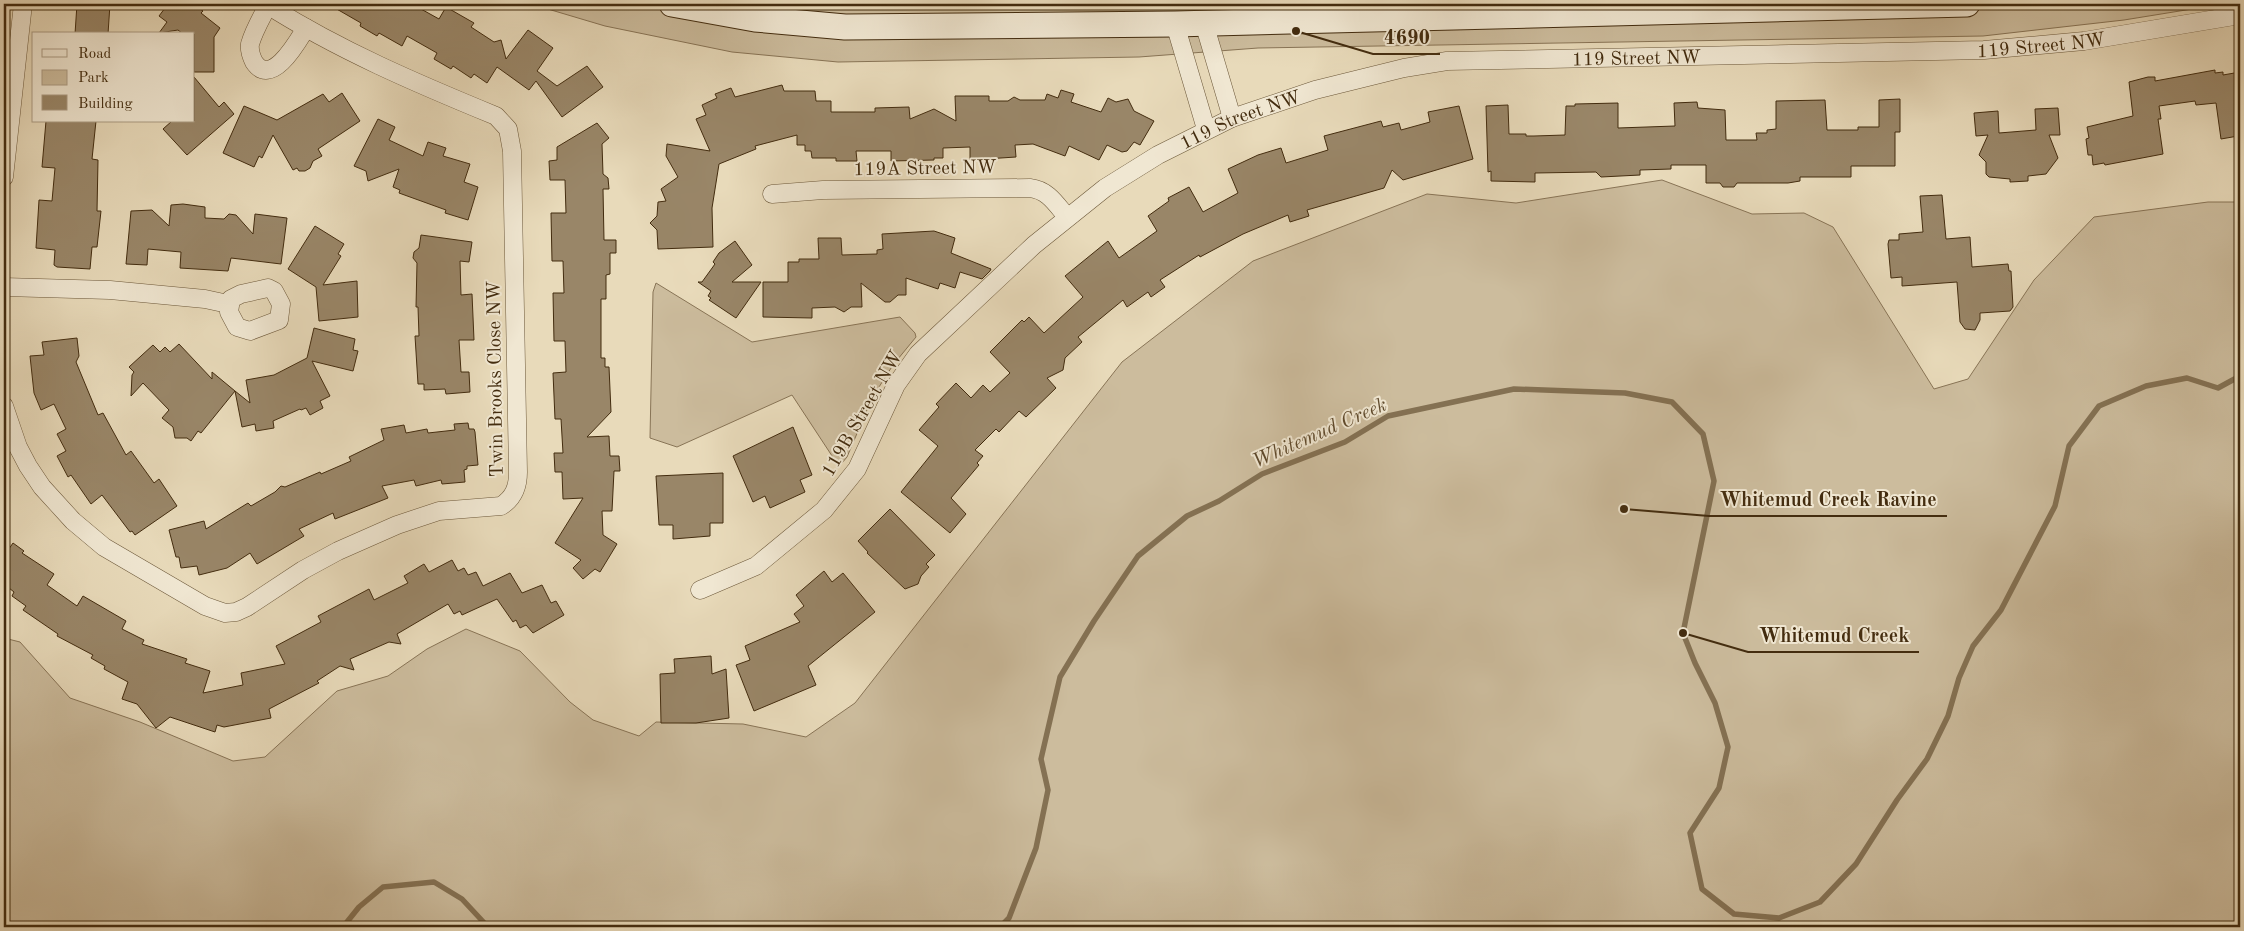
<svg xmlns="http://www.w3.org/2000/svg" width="2244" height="931" viewBox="0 0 2244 931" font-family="'Old Standard TT',serif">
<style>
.green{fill:#ccbc9d;stroke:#887456}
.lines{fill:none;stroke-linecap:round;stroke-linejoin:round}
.stream{stroke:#847153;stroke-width:5.5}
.building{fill:#998668;stroke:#432c0f}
.street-casing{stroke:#6c583a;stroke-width:19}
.secondary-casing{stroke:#432c0f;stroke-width:27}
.street{stroke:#f0e7d2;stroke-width:18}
.secondary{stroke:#f0e7d2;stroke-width:25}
.labels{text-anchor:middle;stroke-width:4;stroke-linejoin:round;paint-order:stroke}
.street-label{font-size:19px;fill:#432c0f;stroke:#f0e7d2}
.water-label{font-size:20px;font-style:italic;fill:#5e492b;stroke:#f0e7d2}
.leader{fill:none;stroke:#432c0f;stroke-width:2}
.callout-dot{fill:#432c0f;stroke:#f0e7d2;stroke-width:2}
.callout-label{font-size:20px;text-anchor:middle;font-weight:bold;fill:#432c0f;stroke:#f0e7d2;stroke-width:4;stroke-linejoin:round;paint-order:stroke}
</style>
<rect width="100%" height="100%" fill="#e8daba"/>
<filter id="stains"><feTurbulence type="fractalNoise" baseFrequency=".004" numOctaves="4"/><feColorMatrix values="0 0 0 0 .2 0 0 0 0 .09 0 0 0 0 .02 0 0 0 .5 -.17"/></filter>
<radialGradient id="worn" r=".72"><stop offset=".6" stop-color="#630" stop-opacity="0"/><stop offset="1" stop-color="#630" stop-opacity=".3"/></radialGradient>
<g class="green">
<path d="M531 4H2223L2124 20 1983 36 1258 48 1139 57 838 62 732 52 605 26Z"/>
<path d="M1662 180 1752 214 1804 213 1833 227 1934 389 1968 379 2034 280 2094 217 2208 202H2240V927H4V638L20 642 70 698 140 722 233 761 265 757 337 691 388 676 427 649 466 629 520 651 570 702 593 720 639 736 656 722 743 724 806 737 855 703 1122 362 1253 261 1427 194 1516 203Z"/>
<path d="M656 283 752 342 900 317 915 333 916 337 893 365 872 398 847 457 842 463 836 462 792 395 677 447 650 438 653 292Z"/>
</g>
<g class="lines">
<g class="stream">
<path d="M343 927 359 907 383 887 434 882 462 899 488 927"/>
<path d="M1000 927 1009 918 1036 848 1048 790 1041 759 1060 677 1094 621 1138 556 1187 516 1219 501 1262 474 1345 442 1388 416 1514 389 1625 393 1672 402 1703 434 1714 481 1683 633 1695 663 1715 703 1728 747 1719 788 1690 833 1702 889 1734 914 1779 918 1820 902 1856 864 1897 800 1927 759 1948 716 1959 678 1973 646 2001 610 2055 506 2069 446 2099 406 2146 386 2187 378 2218 388 2240 376"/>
</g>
</g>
<g class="building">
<path d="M77 4H110L108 34H75Z"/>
<path d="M168 4H193L203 11 201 13 220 28 214 37V72H194V34H183L178 30 159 33 167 22 159 16Z"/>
<path d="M328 4H412L439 19 446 7 474 23 471 27 494 42 501 40 506 59 528 30 553 48 537 71 557 86 587 66 603 87 562 117 536 81 529 90 497 67 487 83 474 74 471 78 453 66 451 69 434 59 437 53 407 36 402 46 379 33 377 36 360 26 361 23Z"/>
<path d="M2215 70V73L2223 72V75L2240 72V117L2235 118 2238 136 2221 139 2216 103 2196 105 2195 101 2159 106 2161 119H2158L2163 154 2105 165 2104 163 2093 165 2092 155H2088L2086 139 2089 138 2087 127 2133 116 2129 82 2148 77H2155V81Z"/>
<path d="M194 77 219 107 224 102 234 114 187 155 163 129 172 121H194Z"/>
<path d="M782 85 784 91H815L816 101H831V112H875V108L909 107 910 119 934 109 956 121 955 96H989V101H1008L1014 97 1020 100H1045L1047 94 1058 98 1061 90 1074 94 1071 102 1101 112 1108 98 1116 102 1128 99 1134 111 1154 121 1140 145 1134 142 1127 151 1122 152 1107 145 1099 160 1069 146 1065 156 1033 144 1015 145 1016 157 970 160V147L943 148V158H934V160L891 161V151H856L857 161H836V158H812L811 151H805V145H797V135L755 146 756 149 719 164 712 208 713 247 658 249 657 230 650 223 657 216 658 202 666 201 661 189 678 177 666 156 667 144 710 151 696 119 706 115 702 105 717 98 715 94 731 88 735 97Z"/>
<path d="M342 93 360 121 318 149 322 156 313 161 310 168 305 171H299L297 168 293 170 273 135 262 158 259 156 254 167 223 153 244 106 277 120 323 94 329 102Z"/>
<path d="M1900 99V132H1895V166H1851V177H1800V181L1788 183H1737L1734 187H1723L1720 183H1706V165H1671V169L1640 170V175L1601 177 1596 172 1535 173V182L1491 181V171L1488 172 1486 106 1508 105 1509 134H1526V136H1534L1565 135 1566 106H1575V104L1618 103V128L1675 126 1674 103 1697 102 1698 108 1725 110 1726 140H1757L1756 133H1767V130L1776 129V101L1825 100 1827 130H1858V127H1879V100Z"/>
<path d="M1459 106 1473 159 1403 180 1392 170 1384 188 1307 210 1309 216 1290 222 1288 215 1243 234 1200 257 1199 255 1160 280 1165 287 1151 297 1148 292 1127 307 1123 300 1078 337 1082 342 1065 358 1063 370 1047 378 1056 388 1026 417 1019 411 999 432 996 429 975 450 983 456 977 463 979 465 951 498 966 514 950 533 901 492 938 446 919 430 939 407 936 404 956 383 971 398 983 385 990 392 1010 373 990 352 1022 320 1024 322 1029 317 1044 333 1083 297 1065 276 1108 241 1119 258 1157 231 1148 216 1169 201 1168 198 1189 187 1203 212 1238 193 1228 169 1258 155 1281 148 1286 163 1328 150 1324 136 1381 121 1383 127 1399 123 1401 130 1430 122 1428 112Z"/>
<path d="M2058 108 2060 135H2049L2058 158 2046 174 2028 176V181L2010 182V179L1989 177 1986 174V162L1979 155 1988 135 1976 136 1974 113 1998 111 1999 133 2036 130 2035 109Z"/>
<path d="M378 119 395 127 389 140 423 156 428 142 446 148 443 156 470 164 464 182 478 187 468 220 445 213 446 210 399 193 400 190 393 187 399 169 368 181 366 171 354 166Z"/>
<path d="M46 121H96L92 159 98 160 97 211H101L97 247H92L90 269 57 267 54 265 55 250 36 248 39 200 52 201 55 168 42 167Z"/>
<path d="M597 123 609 138 602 144 603 174 608 178 609 189H603L604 240H616V253H610V274L606 275V299H601V358H605V367H609L611 412 587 437 609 436 610 456H619L620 471H614L612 511H602L603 535 617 544 600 572 595 569 583 579 573 568 581 560 555 543 583 498 563 499 562 472H555L554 453H563L561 419H555L553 373 566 372 565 341H554L553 293H564L563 261H552L551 213H566L565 180H550L549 161 557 160V147Z"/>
<path d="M1942 195 1946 239 1970 237 1972 267 2008 264 2009 271H2011L2013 307 2010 311 1980 313V320L1975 330 1965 329 1960 322 1957 282 1902 286V277L1891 278 1888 244 1889 240H1899V234L1923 232 1920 196Z"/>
<path d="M183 204 205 207V218L224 219 229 214 236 215 253 234 255 214 287 218 281 264 231 258 228 271 180 268 181 252 148 249 147 265 126 264 131 211 152 210 169 226 171 205Z"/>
<path d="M315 226 344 244 338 254 341 256 323 285 357 281 358 317 319 321 316 287 288 269Z"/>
<path d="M934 231 955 238 951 253 991 269 990 271 982 279 960 272 955 288 940 283 938 289 906 278V295H898L890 302H885L861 283 862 307H851L844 312 835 307 812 308V318L763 317V282H788V262H799V259H819L818 238H841L842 255 877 254V250L883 249 882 234Z"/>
<path d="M421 235 472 242 469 262 460 261 461 295 472 294 474 340H459L461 372H469L470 392 446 394 445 389 424 390V384H418L415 336H419L418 307H416L417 263 413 258 414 252 419 248Z"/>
<path d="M735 241 752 265 732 282H761L736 318 709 300 711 298 708 296 711 291 698 282H702L715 264 713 262 719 253Z"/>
<path d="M314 328 355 339 353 350 358 351 353 371 312 361 330 396 320 401 323 408 310 415 306 408 301 410 300 409 273 421 274 428 256 431 255 424 242 427 235 391 250 403 246 380 274 375 307 358Z"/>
<path d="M77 338 79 356 76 362 98 415 103 413 126 455 131 451 154 483 159 479 177 506 135 535 132 531 130 532 102 495 91 504 71 475 68 477 57 456 66 451 57 434 66 429 54 404 41 410 34 393 30 356 44 355 42 342Z"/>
<path d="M179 344 212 379V372L235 391 201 433 198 431 191 441 187 438H175L173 427 162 418 169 410 143 383 131 396 132 375 134 372 129 367 153 345 160 352 165 347 170 352Z"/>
<path d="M468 423 469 429H474L475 432 478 465 467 466V469L464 470 465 482 442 484 441 480 416 486 414 480 382 486 388 498 335 519 333 513 299 529 304 536 257 564 250 553 227 568 199 575 197 566 181 568 179 557H176L169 530 204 521 206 529 248 503 251 506 275 492 281 486 285 487 320 472 321 474 351 461 349 457 384 440 381 429 404 425 406 433 427 429 428 433 455 430 454 424Z"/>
<path d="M793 427 812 475 800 480 805 492 770 508 765 496 753 502 733 456Z"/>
<path d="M723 473V523H710V536L673 539V525H659L656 476Z"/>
<path d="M890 509 935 555 926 564 929 567 921 576 918 584 905 589 867 553 868 552 858 541Z"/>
<path d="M13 543 24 551 22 553 54 574 47 585 77 606 83 596 126 621 122 629 144 640 142 644 187 659 185 663 210 671 203 693 243 685 241 673 285 664 276 646 321 622 318 616 369 589 374 600 408 583 404 576 424 564 429 572 452 560 458 571 464 568 468 575 476 572 483 586 510 573 522 593 542 585 551 603 556 601 564 615 533 633 526 625 520 628 516 620 513 622 497 599 462 615 460 611 454 614 448 604 397 634 401 644 389 642 350 659 354 670 340 666 317 681 319 683 269 709 271 718 224 727 217 725 215 732 170 717 156 728 137 704 122 699 128 682 104 669 105 666 91 658 93 655 57 636 58 634 23 610 26 606 12 596 14 592 4 584V556Z"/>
<path d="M824 571 832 582 843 573 875 612 808 666 816 685 754 711 736 665 750 660 745 646 800 622 794 614 804 606 796 595Z"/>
<path d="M711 656 712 674 726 669 729 718 696 723H661L660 674 675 673 674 659Z"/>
</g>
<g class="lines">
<defs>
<g id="street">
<path d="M268 5C262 17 254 30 250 44 249 51 251 56 254 62 272 89 299 39 306 28"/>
<path d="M1204 23 1232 118"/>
<path d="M1175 24 1206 129"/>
<path d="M4 177 23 4"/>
<path d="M772 194 823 190 1030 188C1048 190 1056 204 1067 217"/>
<path d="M4 287 110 290 205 299 228 304"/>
<path d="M268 288 274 291 281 304 279 320 250 331 237 327 229 312 231 299 241 294Z"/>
<path d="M4 406 18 447 28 466 42 487 73 521 104 547 205 606 225 613 236 612 247 607 303 570 338 551 397 525 439 511 501 506C514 498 518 487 518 472L512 151 508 129 496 116C418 84 338 50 266 4"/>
<path id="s1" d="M700 590 756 566 824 510 857 469 896 385 918 354 1034 245 1105 188 1158 155 1232 118 1315 90 1404 68 1447 61 1984 50 2084 41 2240 15"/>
</g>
<path id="secondary" d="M672 4 755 19 845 27 1175 24 1967 4"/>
</defs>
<use href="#street" class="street-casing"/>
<use href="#secondary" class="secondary-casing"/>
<use href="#street" class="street"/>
<use href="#secondary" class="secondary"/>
</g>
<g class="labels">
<g class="street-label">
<text dy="7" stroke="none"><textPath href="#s1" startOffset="1545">119 Street NW</textPath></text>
<text dy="7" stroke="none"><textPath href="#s1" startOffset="1140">119 Street NW</textPath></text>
<text dy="7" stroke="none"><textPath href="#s1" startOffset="735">119 Street NW</textPath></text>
<text transform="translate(925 167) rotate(-1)" y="7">119A Street NW</text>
<text transform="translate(494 379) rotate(-91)" y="7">Twin Brooks Close NW</text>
<text transform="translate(861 413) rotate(-60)" y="7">119B Street NW</text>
</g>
<g class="water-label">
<text transform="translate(1319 432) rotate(-24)" y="7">Whitemud Creek</text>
</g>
</g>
<path class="leader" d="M1296 31L1373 54H1440M1624 509L1709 516H1947M1683 633L1748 652H1919"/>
<g class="callout-dot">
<circle cx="1296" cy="31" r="5"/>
<circle cx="1624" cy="509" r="5"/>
<circle cx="1683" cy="633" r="5"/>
</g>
<g class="callout-label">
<text x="1407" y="44">4690</text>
<text x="1828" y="506">Whitemud Creek Ravine</text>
<text x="1834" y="642">Whitemud Creek</text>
</g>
<rect width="2244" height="931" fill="none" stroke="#e8daba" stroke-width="20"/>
<rect x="5" y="5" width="2234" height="921" fill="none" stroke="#432c0f" stroke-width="2.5"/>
<rect x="10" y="10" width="2224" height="911" fill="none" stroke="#432c0f"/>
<rect x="32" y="32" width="162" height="90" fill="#f0e7d2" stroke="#ab9c84"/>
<rect x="42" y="49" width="25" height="8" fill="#f0e7d2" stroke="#ab9c84"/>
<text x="78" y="58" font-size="15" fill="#432c0f">Road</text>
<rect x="42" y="70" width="25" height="15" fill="#ccbc9d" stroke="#ab9c84"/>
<text x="78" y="82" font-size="15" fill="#432c0f">Park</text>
<rect x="42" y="95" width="25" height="15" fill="#998668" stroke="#ab9c84"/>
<text x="78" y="108" font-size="15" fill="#432c0f">Building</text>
<rect width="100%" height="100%" filter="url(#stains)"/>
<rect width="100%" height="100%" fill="url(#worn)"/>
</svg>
